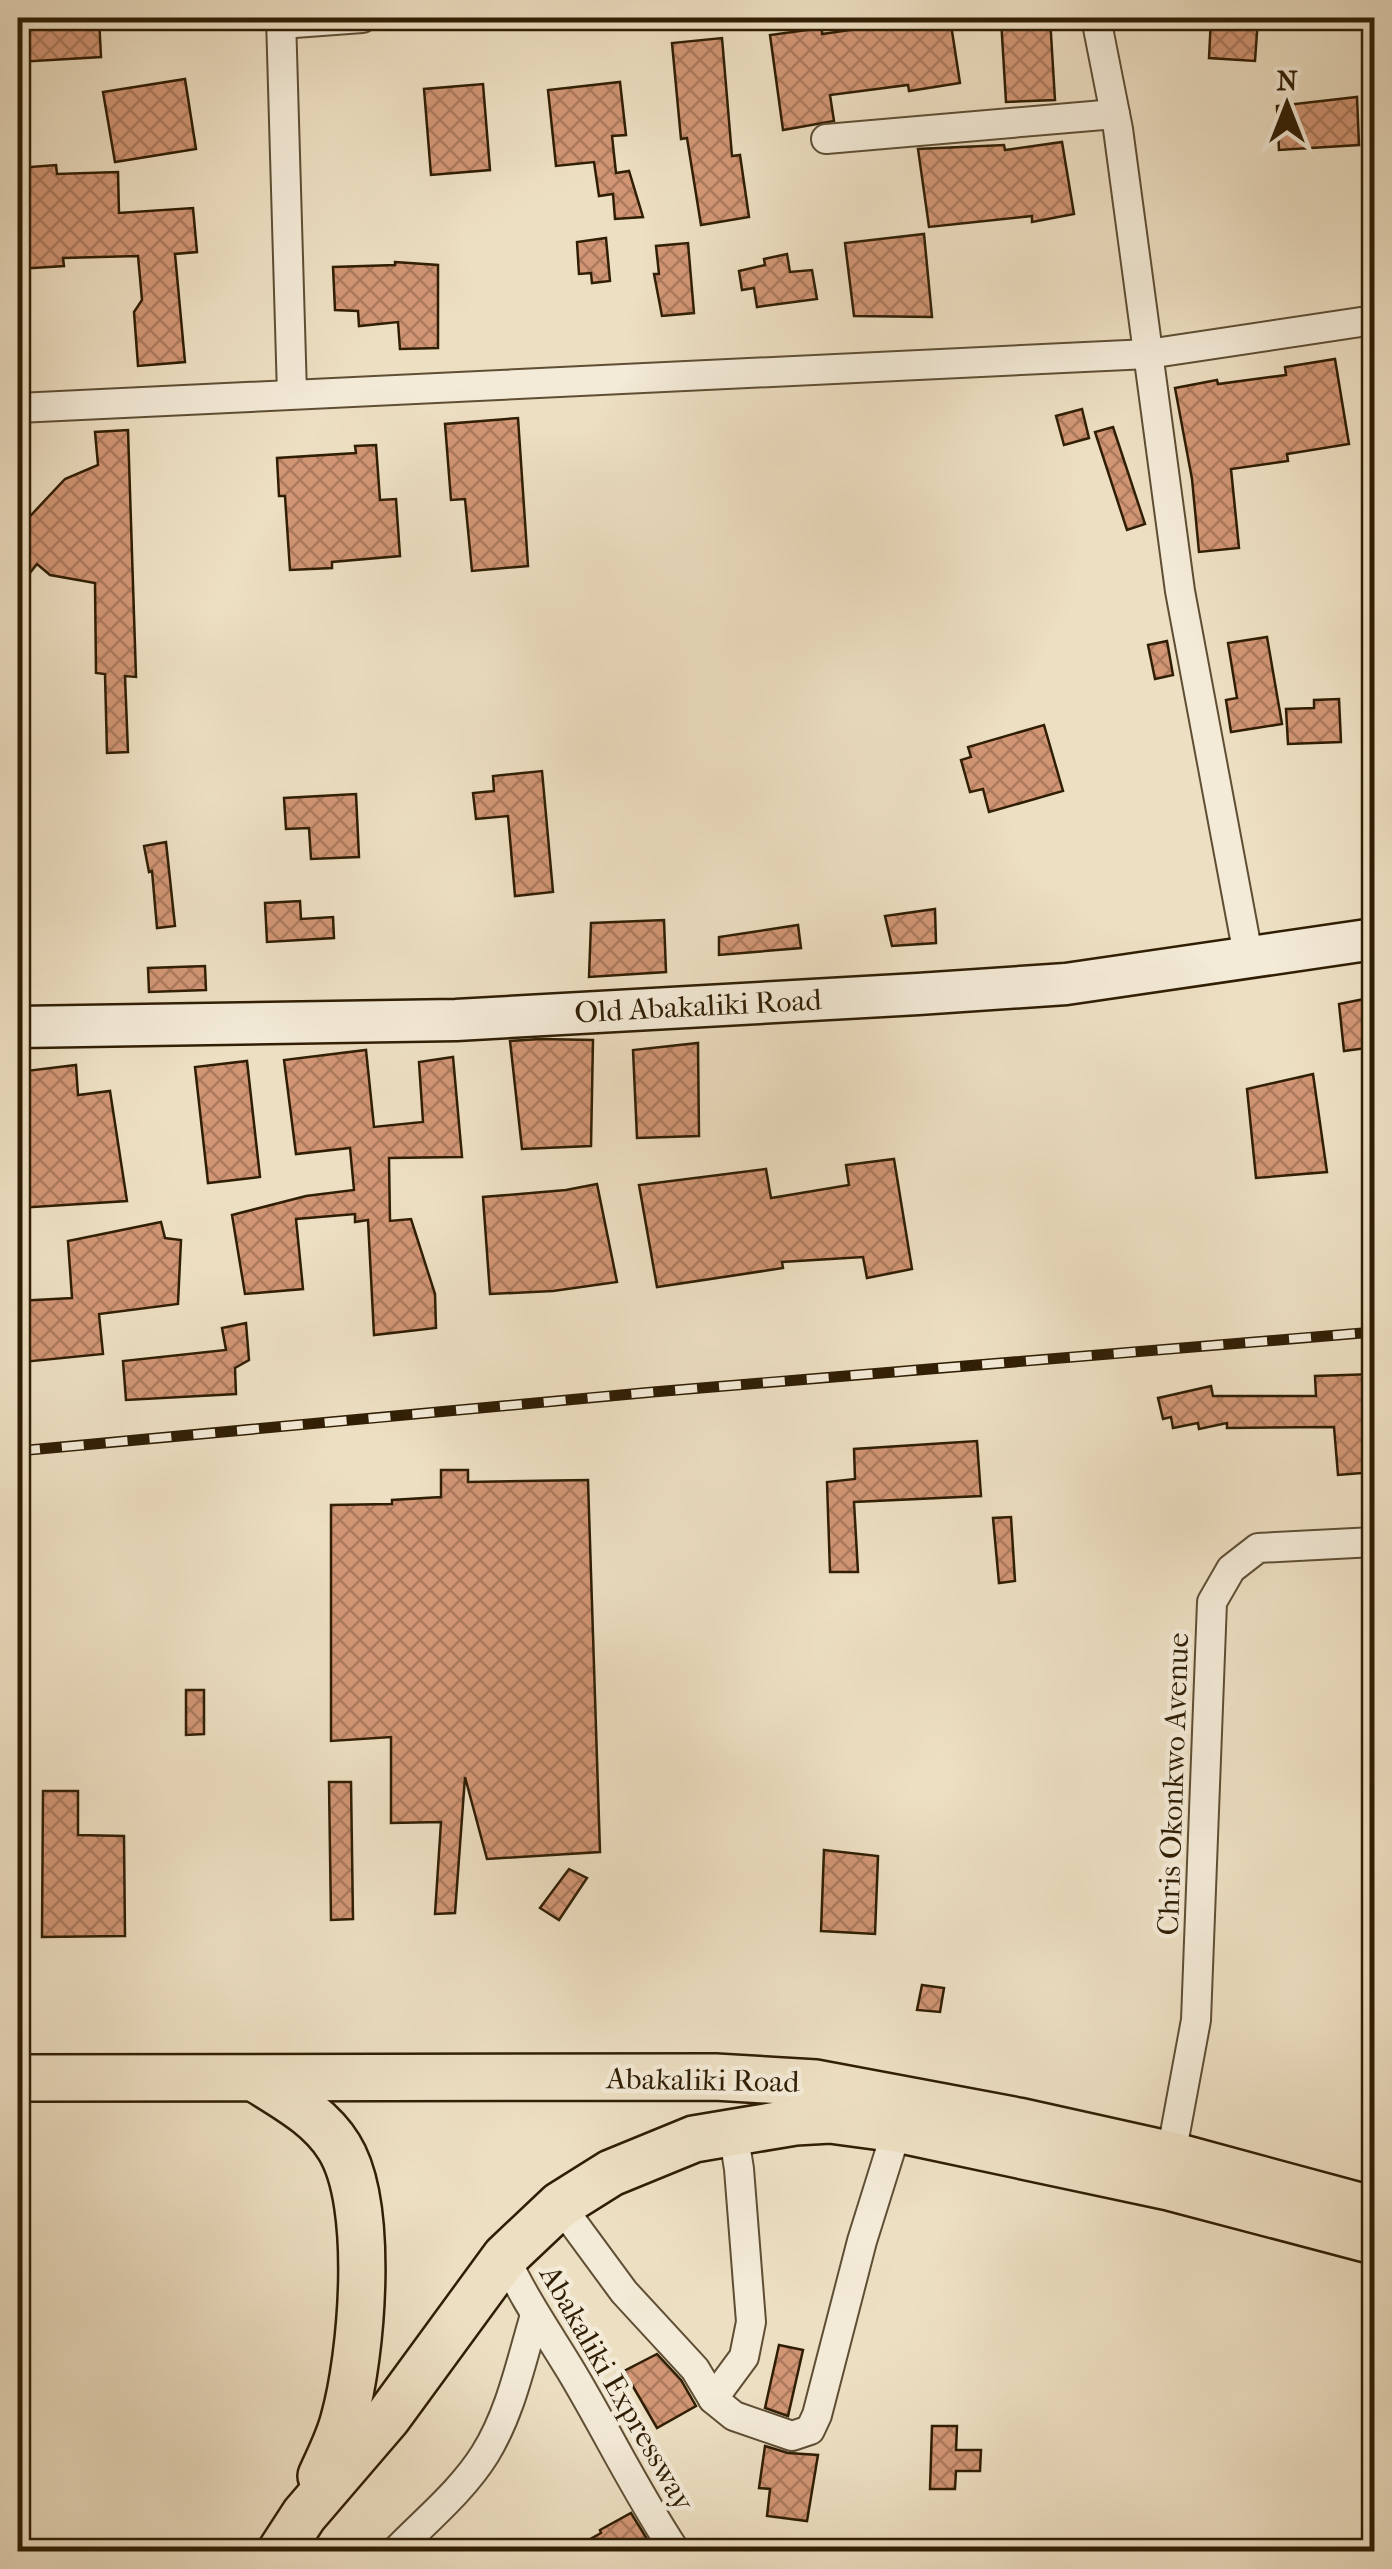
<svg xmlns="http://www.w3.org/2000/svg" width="1392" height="2569" viewBox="0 0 1392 2569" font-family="'IM FELL French Canon',serif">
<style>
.building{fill:url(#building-cross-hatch);stroke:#301e04;stroke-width:2.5}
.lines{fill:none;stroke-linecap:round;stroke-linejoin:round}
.minor-casing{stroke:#5f4e34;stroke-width:32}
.secondary-casing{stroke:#301e04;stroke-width:45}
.trunk-casing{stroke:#301e04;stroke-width:50}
.minor{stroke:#f3ead7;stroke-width:28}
.secondary{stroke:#f3ead7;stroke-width:40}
.trunk{stroke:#eddfc2;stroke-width:45}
.rail-casing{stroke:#301e04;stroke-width:11}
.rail{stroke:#f3ead7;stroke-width:8;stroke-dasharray:22;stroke-linecap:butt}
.labels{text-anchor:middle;stroke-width:9;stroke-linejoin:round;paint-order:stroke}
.street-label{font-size:30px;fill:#301e04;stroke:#f3ead7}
</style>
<defs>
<pattern id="building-cross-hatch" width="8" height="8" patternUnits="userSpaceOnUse" patternTransform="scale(2.5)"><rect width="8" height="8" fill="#d29675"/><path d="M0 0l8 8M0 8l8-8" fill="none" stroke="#ab7a5e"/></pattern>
</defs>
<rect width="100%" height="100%" fill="#eddfc2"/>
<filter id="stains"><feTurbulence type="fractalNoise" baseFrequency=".002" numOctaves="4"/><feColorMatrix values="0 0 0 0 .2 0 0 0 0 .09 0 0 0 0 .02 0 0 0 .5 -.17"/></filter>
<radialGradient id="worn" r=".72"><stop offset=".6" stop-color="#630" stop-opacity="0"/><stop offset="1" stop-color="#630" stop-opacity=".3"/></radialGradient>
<g class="building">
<path d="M18 18H99L101 57 18 62Z"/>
<path d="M909 18H950L960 83 909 91 908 85 830 95 834 121 783 130 770 35 822 28V34L899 23 898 19Z"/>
<path d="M1032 18H1050L1055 100 1006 102 1001 19Z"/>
<path d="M1211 18H1258L1255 61 1209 58Z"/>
<path d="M722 38 732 156 740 155 749 217 701 225 687 138 681 139 672 43Z"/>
<path d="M185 79 196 149 115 162 103 92Z"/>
<path d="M620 82 626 135 612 136 616 173 629 171 643 217 615 219 613 194 599 196 594 162 556 166 548 90Z"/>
<path d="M483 84 490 170 431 175 424 89Z"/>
<path d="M1357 97 1359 145 1279 150 1277 106Z"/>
<path d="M1062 142 1074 214 1032 222V216L929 227 918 149 1004 145 1005 150Z"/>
<path d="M56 165 57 174 118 172 119 213 193 208 197 252 175 254 185 362 138 366 134 312 142 300 138 256 63 258 64 266 18 269V168Z"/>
<path d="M924 234 932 317 854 316 845 243Z"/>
<path d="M606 238 610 281 592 283 591 273 579 274 577 242Z"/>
<path d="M688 243 694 313 662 316 654 274H659L656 246Z"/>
<path d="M787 254 790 272 812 270 817 299 757 307 754 288 742 290 739 271 765 265 764 259Z"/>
<path d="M395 262 438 265V348L400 349 398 322 359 326 358 311 335 310 333 267 395 265Z"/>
<path d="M1335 359 1349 444 1287 454 1288 461 1231 469 1239 548 1199 552 1192 479 1175 388 1217 380 1218 384 1286 375 1285 367Z"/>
<path d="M1082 409 1089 438 1064 445 1056 416Z"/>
<path d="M518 418 528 566 472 571 465 499 451 500 445 424Z"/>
<path d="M1113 427 1145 524 1127 530 1095 432Z"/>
<path d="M128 430 136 677 125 676 128 752 107 753 105 674 96 673 95 583 50 575 37 564 18 588V529L65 479 98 465 95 432Z"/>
<path d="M376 445 380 500 396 499 400 556 332 562V568L290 570 285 496H279L277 458 356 453 355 446Z"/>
<path d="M1267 637 1282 724 1231 732 1226 700 1237 698 1228 643Z"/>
<path d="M1167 641 1173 675 1155 679 1148 645Z"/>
<path d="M1339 699 1341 742 1288 744 1286 709 1314 708V700Z"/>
<path d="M1044 725 1063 791 989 812 983 789 970 792 961 760 971 757 968 747Z"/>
<path d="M542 771 553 892 515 896 508 816 476 819 473 793 494 791 493 776Z"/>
<path d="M356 794 359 857 311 859 309 828 286 829 284 798Z"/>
<path d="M166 842 175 926 157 928 152 871 149 872 144 846Z"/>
<path d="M300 901 301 919 333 917 334 938 267 942 265 903Z"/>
<path d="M935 909 936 943 892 946 885 916Z"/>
<path d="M664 920 666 972 589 977 591 923Z"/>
<path d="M798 925 801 948 719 955V937Z"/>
<path d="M205 966 206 990 149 992 148 968Z"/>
<path d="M1374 997V1047L1344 1051 1339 1004Z"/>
<path d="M540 1039 593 1040 591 1146 522 1149 510 1041Z"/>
<path d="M698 1043 699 1136 637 1138 633 1050Z"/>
<path d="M366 1050 374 1127 423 1122 419 1062 453 1057 462 1157 389 1158 390 1221 411 1219 435 1294 436 1328 374 1335 368 1220 355 1222V1214L296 1219 303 1289 245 1294 232 1215 306 1196 354 1190 350 1148 296 1154 284 1060Z"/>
<path d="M247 1061 260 1177 208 1183 195 1067Z"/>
<path d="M76 1065 78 1095 110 1091 127 1201 18 1208V1090L27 1088 26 1071Z"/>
<path d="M1313 1074 1327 1172 1256 1178 1247 1089Z"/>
<path d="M894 1159 912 1269 867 1278 863 1257 782 1262 783 1268 657 1287 639 1185 766 1169 771 1198 849 1185 846 1165Z"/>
<path d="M597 1184 617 1282 553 1291 490 1294 483 1197 566 1190Z"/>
<path d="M161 1222 165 1238 181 1240 178 1304 99 1314 103 1354 23 1362 18 1301 72 1298 68 1241Z"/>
<path d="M246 1323 249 1360 235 1368 236 1394 126 1400 123 1361 226 1350 222 1328Z"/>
<path d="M1374 1374V1472L1338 1475 1334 1427 1227 1428V1423L1199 1429 1198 1423 1173 1428 1171 1417 1163 1419 1158 1398 1211 1386 1213 1396H1316L1315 1376Z"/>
<path d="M977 1441 981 1496 854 1502 858 1572H830L827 1482 855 1479 854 1449Z"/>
<path d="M441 1470H468V1482L588 1480 600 1852 487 1859 465 1777 455 1913 435 1914 441 1822 391 1823V1737L331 1741V1505L392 1504V1500L441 1497Z"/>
<path d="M1011 1517 1015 1581 999 1583 993 1518Z"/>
<path d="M186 1690H204V1734L186 1735Z"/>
<path d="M329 1782H351L353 1919 331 1920Z"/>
<path d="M43 1791H78V1835L124 1836 125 1936 42 1937Z"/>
<path d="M824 1850 878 1856 875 1934 821 1931Z"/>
<path d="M569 1869 587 1878 559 1920 540 1908Z"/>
<path d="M922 1985 944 1988 940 2012 917 2010Z"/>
<path d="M779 2345 803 2350 788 2416 765 2408Z"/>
<path d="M657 2354 681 2380 696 2406 657 2428 624 2371Z"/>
<path d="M932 2426H957L956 2450H981L980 2471H956L955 2489H930Z"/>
<path d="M765 2446 788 2453 818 2455 807 2521 767 2516 770 2489 759 2488Z"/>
<path d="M631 2513 655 2552H567L601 2533 600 2530Z"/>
</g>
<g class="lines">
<defs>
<g id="minor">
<path d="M281 18 292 394"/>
<path d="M1096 18 1118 129 1180 591 1248 955"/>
<path d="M281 24 362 18"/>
<path d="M826 139 1115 114"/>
<path d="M18 408 1148 354 1374 320"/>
<path d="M1171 2155 1196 2020 1212 1602 1231 1569 1258 1548 1374 1542"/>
<path d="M560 2205 624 2292 695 2369 713 2399 734 2416 792 2436 810 2430 817 2415 862 2241 897 2129"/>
<path d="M505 2257C523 2297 548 2333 571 2371 607 2431 637 2494 676 2552"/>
<path d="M713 2399 744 2357 751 2322 739 2169 733 2131"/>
<path d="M395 2552C425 2521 462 2491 485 2454 511 2412 521 2362 535 2315"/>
</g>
<path id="secondary" d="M18 1027 456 1020 918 994 1066 984 1374 939"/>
<g id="trunk">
<path d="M18 2078 715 2077 816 2083 1018 2121 1171 2155 1374 2210"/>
<path d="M256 2079C286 2098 320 2116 339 2147 375 2204 362 2355 344 2419 339 2439 329 2458 321 2476"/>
<path d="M280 2552 304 2515 388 2417 505 2257 560 2205 611 2173 694 2139 795 2122 830 2120 897 2129 1169 2187 1374 2241"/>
</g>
</defs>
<use href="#minor" class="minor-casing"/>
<use href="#secondary" class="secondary-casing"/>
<use href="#trunk" class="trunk-casing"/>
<use href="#minor" class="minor"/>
<use href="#secondary" class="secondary"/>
<use href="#trunk" class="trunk"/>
<defs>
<path id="rail" d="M18 1451 653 1392 1374 1332"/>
</defs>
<use href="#rail" class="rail-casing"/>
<use href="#rail" class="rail"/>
</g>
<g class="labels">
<g class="street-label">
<text transform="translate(698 1006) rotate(-3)" y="10">Old Abakaliki Road</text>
<text transform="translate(1173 1784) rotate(-88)" y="10">Chris Okonkwo Avenue</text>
<text transform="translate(703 2080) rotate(1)" y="10">Abakaliki Road</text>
<text transform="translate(617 2388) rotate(60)" y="10">Abakaliki Expressway</text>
</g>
</g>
<rect width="1392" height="2569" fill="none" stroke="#eddfc2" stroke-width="60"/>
<rect x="20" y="20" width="1352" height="2529" fill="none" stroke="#301e04" stroke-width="5"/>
<rect x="30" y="30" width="1332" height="2509" fill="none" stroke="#301e04" stroke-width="2.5"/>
<g transform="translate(1287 105)" stroke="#f3ead7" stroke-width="8" paint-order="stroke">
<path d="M0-8L18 38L0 25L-18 38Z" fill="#301e04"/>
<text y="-15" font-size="28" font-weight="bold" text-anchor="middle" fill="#301e04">N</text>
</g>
<rect width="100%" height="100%" filter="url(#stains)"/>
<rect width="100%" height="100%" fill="url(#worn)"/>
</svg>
